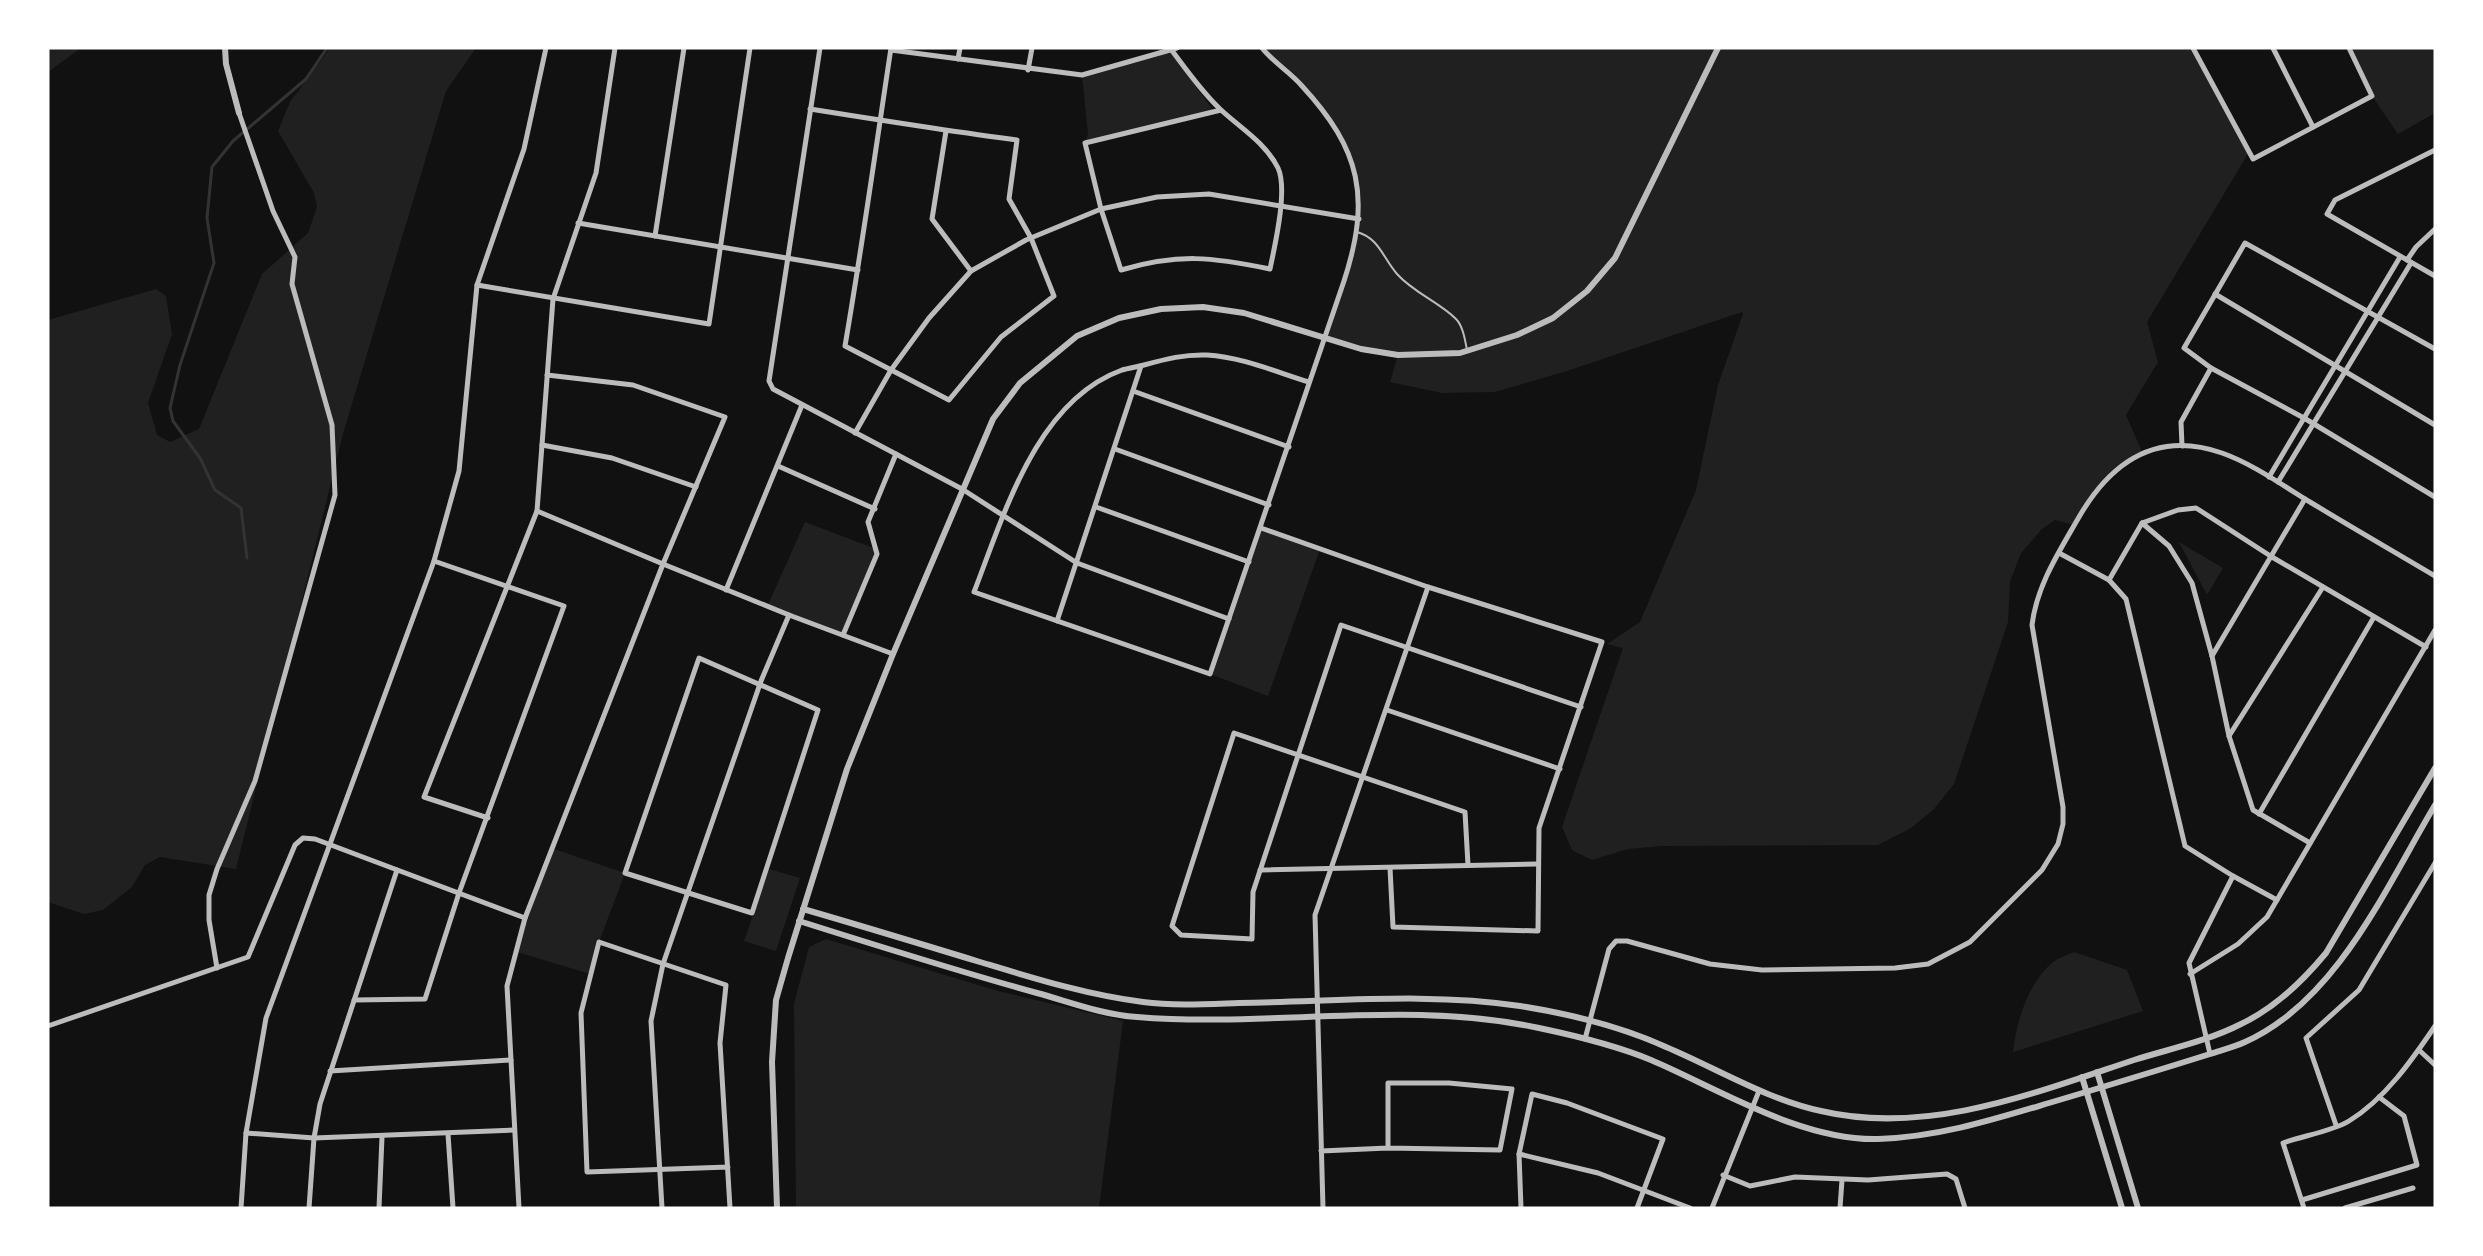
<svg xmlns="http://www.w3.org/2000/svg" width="2483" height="1256" viewBox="0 0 2483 1256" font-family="Ubuntu,sans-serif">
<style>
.green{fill:#202020}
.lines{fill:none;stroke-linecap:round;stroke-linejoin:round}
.stream{stroke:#333;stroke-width:3}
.service{stroke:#bcbcbc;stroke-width:2}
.minor{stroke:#bcbcbc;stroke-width:5}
.tertiary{stroke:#bcbcbc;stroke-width:6}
</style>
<rect width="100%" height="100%" fill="#111"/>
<g class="green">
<path d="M48 48H81L48 72Z"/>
<path d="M330 48H476L446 91 343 434 236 869 160 857 145 865 132 887 103 910 84 914 48 902V320L156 289 166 296 172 334 148 403 157 435 170 442 199 429 262 274 308 233 317 207 314 193 278 131 290 102Z"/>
<path d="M1262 48H2193L2249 152 2147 322 2158 362 2126 415 2143 454 2110 474 2074 525 2055 520 2042 529 2021 553 2010 582 2008 622 1954 784 1934 809 1911 828 1878 845 1662 846 1628 849 1592 860 1572 850 1562 827 1623 648 1607 644 1640 622 1696 490 1718 385 1743 314 1742 312 1567 371 1495 392 1442 393 1390 382 1398 355 1325 338C1343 283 1377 195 1344 140 1323 105 1290 77 1262 48Z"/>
<path d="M2349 48H2435V113L2398 134 2372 96Z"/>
<path d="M1172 51 1214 112 1085 143 1088 134 1082 75Z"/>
<path d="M805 522 876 549 877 554 843 635 767 607Z"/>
<path d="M1261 528 1320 549 1268 696 1210 674Z"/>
<path d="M2179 542 2223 568 2207 595Z"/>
<path d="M554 849 625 873 599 942 590 974 514 951Z"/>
<path d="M769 869 800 878 776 951 744 941Z"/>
<path d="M826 939 998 991 1123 1021 1099 1208H796L794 1004 809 947Z"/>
<path d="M2074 952 2127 970 2143 1011 2013 1052C2016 1022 2028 983 2052 963 2058 958 2067 955 2074 952Z"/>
</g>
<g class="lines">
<path class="stream" d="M247 558 241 508 215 490 200 458 173 421 170 408 180 365 214 263 207 218 212 167 233 141 306 79 327 48"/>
<path class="service" d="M1357 232C1379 238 1383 258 1397 274 1414 293 1439 302 1456 319 1463 326 1465 340 1467 350"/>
<g class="minor">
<path d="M820 48 769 381 773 389 962 489 1077 563 1229 619"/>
<path d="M1170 48C1186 69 1200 90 1220 109 1239 127 1265 142 1278 168 1288 189 1275 245 1270 269 1212 257 1179 253 1121 270L1101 209 1085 143 1221 110"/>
<path d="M1262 48C1274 63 1290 72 1302 86 1361 150 1371 198 1344 281L1210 674 974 592C1004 515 1036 401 1122 370 1129 368 1137 367 1144 365 1166 359 1185 354 1207 355 1242 357 1276 372 1309 382"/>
<path d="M2193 48 2253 159 2372 96 2349 48"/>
<path d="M2273 48 2313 127"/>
<path d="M891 50 1082 75 1177 48"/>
<path d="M958 59 960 48"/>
<path d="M1028 70 1032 48"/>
<path d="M810 109C879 120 948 131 1017 140L1009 199 1031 238 1054 296 1001 337 949 400 845 346C862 247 876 147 891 48"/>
<path d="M946 131 932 219 971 271"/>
<path d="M2435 150 2335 200 2327 214 2435 276"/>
<path d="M578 223 858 270"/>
<path d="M655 236 684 48"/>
<path d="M2407 260 2416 247 2435 229"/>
<path d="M477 285 709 324 750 48"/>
<path d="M2215 294 2435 425"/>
<path d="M2435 349 2245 243 2184 348 2211 368 2304 418 2435 497"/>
<path d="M1133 391 1289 447"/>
<path d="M855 433 891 370 929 318 971 271 1026 240 1101 209 1157 197 1209 194 1359 219"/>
<path d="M542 445 612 458 696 487"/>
<path d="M2182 446 2181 422 2211 368"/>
<path d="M1115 449 1269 505"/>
<path d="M778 466 875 509"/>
<path d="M2269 477 2400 257"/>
<path d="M2278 482 2411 263"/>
<path d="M1096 507 1249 562"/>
<path d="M537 511 663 564 725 417 633 385 547 375"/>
<path d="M2142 523 2169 546 2192 583 2212 656 2229 736 2253 810 2310 843"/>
<path d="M1261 528 1428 587 1602 642 1539 828 1538 931 1393 927 1390 868"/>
<path d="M2059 553 2109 580 2126 599 2185 846 2233 876 2189 963 2210 1054"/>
<path d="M2109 580 2142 523 2178 510 2196 508 2272 557 2426 647"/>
<path d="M726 590 802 405"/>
<path d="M1057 621 1141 366"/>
<path d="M843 635 877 554 868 522 896 454"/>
<path d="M2212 656 2305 499"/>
<path d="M699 658 818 710 752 913 625 873Z"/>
<path d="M1387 710 1560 769"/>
<path d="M2229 736 2323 587"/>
<path d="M2259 814 2374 617"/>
<path d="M488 818 424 797 537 511 553 299 596 173 615 48"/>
<path d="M1468 865 1465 812C1388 785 1311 759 1234 733L1172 926 1181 935 1252 939 1253 892 1341 625 1581 707"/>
<path d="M1260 870 1537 864"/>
<path d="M2233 876 2277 900"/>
<path d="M217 968 209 920V895L217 869 255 781 335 495 332 425 292 284 295 257 273 211 239 113"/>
<path d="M2190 974 2238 944 2267 917 2435 630"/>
<path d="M354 1000 425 999 459 893 564 606 434 561"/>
<path d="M48 1026 248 957 295 845 303 838 315 839 525 918 663 564 789 615 893 654"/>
<path d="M1585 1039 1609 949 1616 941H1627L1710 964 1762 970 1895 968 1928 964 1970 942 2042 870 2058 844 2063 824V807L2032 625C2037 585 2059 552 2079 517 2111 462 2156 430 2222 453 2253 464 2282 485 2310 502 2351 527 2393 551 2435 576"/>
<path d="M2419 1050 2435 1065"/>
<path d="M330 1071 511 1060"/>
<path d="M2336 1125 2306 1038 2359 990 2435 863"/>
<path d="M246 1133 314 1138 514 1130"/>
<path d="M448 1134 453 1208"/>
<path d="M1321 1151 1388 1148 1500 1150 1512 1089 1449 1083H1388V1148"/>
<path d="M1519 1154 1598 1173 1690 1208"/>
<path d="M728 1167 587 1172 581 1013 599 942 726 985 720 1043 730 1208"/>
<path d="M1723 1175 1750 1186 1795 1177 1868 1180 1947 1174 1956 1179 1965 1208"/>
<path d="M2302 1200 2417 1165 2404 1116 2379 1097"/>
<path d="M241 1208 246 1133 266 1018 434 561 459 471 477 285 524 149 546 48"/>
<path d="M309 1208 314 1138 320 1104 397 870"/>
<path d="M379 1208 382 1137"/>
<path d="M519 1208 507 986 525 918"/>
<path d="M662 1208 651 1021 663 964 761 681 789 615"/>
<path d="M1323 1208 1315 915 1428 587"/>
<path d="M1521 1208 1519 1154 1532 1094 1567 1103 1663 1139 1637 1208"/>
<path d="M1712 1208 1759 1091"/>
<path d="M1840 1208 1842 1180"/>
<path d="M2304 1208 2283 1143C2302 1136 2333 1131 2349 1121 2385 1099 2412 1060 2435 1026"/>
<path d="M2345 1208 2413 1188"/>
</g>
<g class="tertiary">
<path d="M225 48 226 64 239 113"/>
<path d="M803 909C862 926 921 944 980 962 1033 978 1087 995 1143 1002 1174 1006 1208 1004 1239 1003 1332 1002 1428 992 1520 1006 1570 1014 1620 1026 1666 1047 1718 1069 1766 1099 1821 1111 1927 1136 2035 1093 2134 1060 2169 1049 2208 1041 2241 1024 2275 1008 2302 982 2326 953L2435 768"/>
<path d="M799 921C878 946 957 971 1037 993 1070 1002 1103 1015 1137 1017 1270 1028 1407 999 1539 1028 1577 1036 1615 1045 1651 1060 1719 1089 1801 1141 1878 1139 1938 1137 1992 1120 2049 1103 2103 1087 2156 1071 2210 1054 2222 1050 2234 1047 2245 1042 2337 1001 2386 887 2435 805"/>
<path d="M2097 1072 2138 1208"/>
<path d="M2082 1077 2122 1208"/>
<path d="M777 1208 772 1062 776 1000 788 958 847 769 893 654 993 419 1020 383 1077 336 1119 318 1161 309 1203 307 1244 313 1361 349 1398 355 1460 353 1517 335 1553 318 1587 291 1615 258 1718 48"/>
</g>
</g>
<rect width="2483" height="1256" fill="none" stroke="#ffffff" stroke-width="99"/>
</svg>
